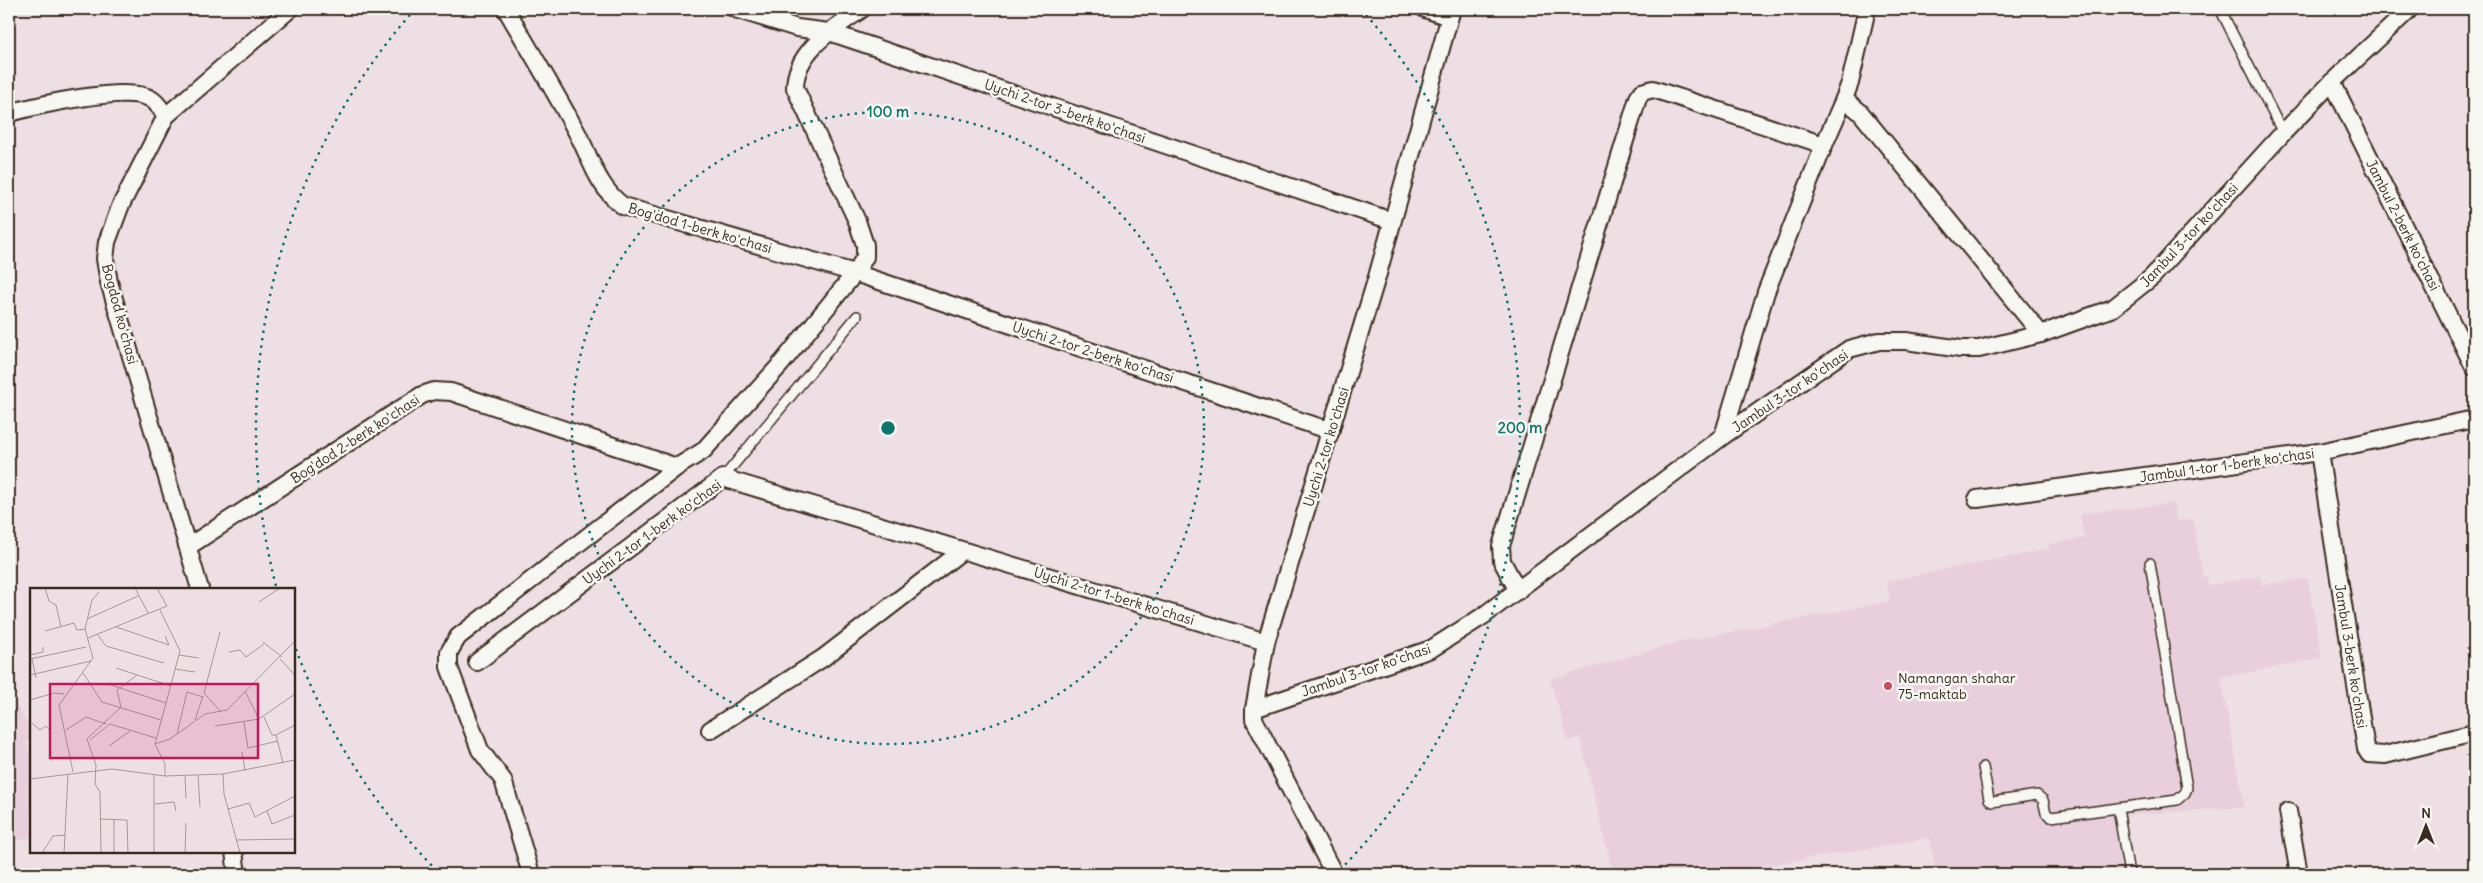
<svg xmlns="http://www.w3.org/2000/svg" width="2483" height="883" viewBox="0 0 2483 883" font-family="Delius,sans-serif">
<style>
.built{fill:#e9cfdc}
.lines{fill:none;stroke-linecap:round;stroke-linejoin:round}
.service-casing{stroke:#3b2a1e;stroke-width:12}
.minor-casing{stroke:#3b2a1e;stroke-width:20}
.service{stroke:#f6f6f2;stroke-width:9}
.minor{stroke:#f6f6f2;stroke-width:16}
.ring{fill:none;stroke:#0f766e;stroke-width:2.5;stroke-dasharray:2.5 5}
.poi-dot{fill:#d1495b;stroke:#f6f6f2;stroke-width:2}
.labels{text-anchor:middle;stroke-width:5;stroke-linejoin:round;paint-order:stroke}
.street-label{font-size:14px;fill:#3b2a1e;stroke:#f6f6f2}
.poi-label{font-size:14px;fill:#3b2a1e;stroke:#f6f6f2;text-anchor:start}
.inset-road{fill:none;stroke:#a69795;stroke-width:1}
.view{fill:#c2185b;fill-opacity:0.15;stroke:#c2185b;stroke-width:2.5}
.inset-edge{fill:none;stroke:#3b2a1e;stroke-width:2.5}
.centre{fill:#0f766e;stroke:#f6f6f2;stroke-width:2.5}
.ring-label{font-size:15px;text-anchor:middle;font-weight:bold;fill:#0f766e;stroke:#f6f6f2;stroke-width:5;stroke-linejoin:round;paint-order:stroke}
</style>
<rect width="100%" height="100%" fill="#eedfe5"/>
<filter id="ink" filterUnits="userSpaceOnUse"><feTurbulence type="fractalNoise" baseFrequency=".02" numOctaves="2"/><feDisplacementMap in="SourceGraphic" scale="10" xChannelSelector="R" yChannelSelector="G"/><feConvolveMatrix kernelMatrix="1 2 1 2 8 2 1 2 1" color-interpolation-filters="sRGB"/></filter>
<g filter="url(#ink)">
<g class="built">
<path d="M2174 503 2176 521 2193 519 2203 577H2207L2209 585 2260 576 2262 585 2308 578 2322 658 2221 678 2245 807 2114 816 2123 874H1936L1930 838 1717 874H1613L1580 737 1568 741 1550 679 1679 642 1890 601 1887 581 2049 549V544L2084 538 2080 514Z"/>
<path d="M9 692 31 731V740L26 743 31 755V838L9 843Z"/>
</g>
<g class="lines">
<defs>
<g id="service">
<path d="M2220 9 2283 133"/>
<path d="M723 478 857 316"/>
<path d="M1983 767 1989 799 1992 802 2037 795 2043 800 2046 813 2051 817 2118 808"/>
<path d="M2129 874 2118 808 2177 800 2185 793 2187 788 2150 563"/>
</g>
<g id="minor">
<path d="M506 9C529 49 553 88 575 129 591 157 596 186 623 206L855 273 1331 431"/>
<path d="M735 9 797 28 829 32 1392 221"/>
<path d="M1425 9 1449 17"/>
<path d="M1867 9 1850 83 1844 99 1860 112 2041 334"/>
<path d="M2332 82 2474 367"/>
<path d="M9 113C35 106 129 84 151 99 157 102 162 111 166 116"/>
<path d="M1723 436 1766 292 1824 145 1844 99"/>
<path d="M2319 452 2366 749 2369 754 2385 755 2474 733"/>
<path d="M1977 499 2319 452 2474 419"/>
<path d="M189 546 422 395 434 391 451 392 677 467"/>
<path d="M200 589 109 282 105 259 107 242 120 207 166 116 290 9"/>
<path d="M1518 591 1502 561 1501 546 1638 98 1642 92 1653 89 1824 145"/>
<path d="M477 662 723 478 1266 642"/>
<path d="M1254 709 1431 649 1483 616 1723 436 1849 349 1879 341H1906L1961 349H1979L2041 334 2113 308 2152 277 2283 133 2332 82 2410 9"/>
<path d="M710 730 823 658 962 551"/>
<path d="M2288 811 2299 874"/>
<path d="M234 852 237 874"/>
<path d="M531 874 503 780 480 750 449 667V652L458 637 677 467 703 451 781 364 855 273 865 257V245L857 221 795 88C795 51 834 28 862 9"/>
<path d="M1334 874 1254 719V709L1266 642 1377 277 1452 9"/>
</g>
</defs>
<use href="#service" class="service-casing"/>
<use href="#minor" class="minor-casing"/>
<use href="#service" class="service"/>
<use href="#minor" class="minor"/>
</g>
</g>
<g class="ring">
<circle cx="888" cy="428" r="316"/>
<path d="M437 871A632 632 0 0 1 294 644M276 586A632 632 0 0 1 415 9M1361 9A632 632 0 0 1 1339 871"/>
</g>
<circle class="poi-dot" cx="1888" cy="686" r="5"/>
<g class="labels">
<g class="street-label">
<text transform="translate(1065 111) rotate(19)" y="5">Uychi 2-tor 3-berk koʻchasi</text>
<text transform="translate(2403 225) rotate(63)" y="5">Jambul 2-berk koʻchasi</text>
<text transform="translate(700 228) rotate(16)" y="5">Bog'dod 1-berk koʻchasi</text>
<text transform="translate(2189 235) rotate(-47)" y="5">Jambul 3-tor koʻchasi</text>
<text transform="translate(120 314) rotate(75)" y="5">Bogdod koʻchasi</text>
<text transform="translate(1093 352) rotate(18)" y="5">Uychi 2-tor 2-berk koʻchasi</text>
<text transform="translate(1790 391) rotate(-34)" y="5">Jambul 3-tor koʻchasi</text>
<text transform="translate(355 439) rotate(-33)" y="5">Bog'dod 2-berk koʻchasi</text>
<text transform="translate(1326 447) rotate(-73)" y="5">Uychi 2-tor koʻchasi</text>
<text transform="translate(2227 465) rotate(-8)" y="5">Jambul 1-tor 1-berk koʻchasi</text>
<text transform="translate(652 532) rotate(-36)" y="5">Uychi 2-tor 1-berk koʻchasi</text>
<text transform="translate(1114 596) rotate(17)" y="5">Uychi 2-tor 1-berk koʻchasi</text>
<text transform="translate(2351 656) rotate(81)" y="5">Jambul 3-berk koʻchasi</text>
<text transform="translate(1366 670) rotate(-19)" y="5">Jambul 3-tor koʻchasi</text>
</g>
<g class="poi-label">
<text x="1898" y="683">Namangan shahar<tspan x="1898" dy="16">75-maktab</tspan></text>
</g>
</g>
<g transform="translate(30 588)">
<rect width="265" height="265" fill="#eedfe5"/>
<path class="inset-road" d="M15 0 19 13 26 17 31 39M105 0 118 25M229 14 250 0M130 22 150 63 125 156 135 176V188M57 31 108 8M86 39 139 57 135 48M15 43 44 35 47 42 55 41M190 44 174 105 191 124M67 46 76 58 134 75M58 50 137 18 127 0M233 54 252 69M199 64 210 62 216 69 234 56M0 67 13 64V59M149 67 169 70M0 71 56 59M2 71 6 90M250 71 265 87M86 80 141 98M145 81 165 84M53 85 72 114 131 132M0 87 61 73M78 96 136 115M215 103 229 131M0 112 24 105 34 106M234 129 242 147H246M165 132 173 108M214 134 218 160 248 153M2 135 10 142 16 138 19 141M185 138 229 131 265 106M36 142 56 129 76 136M147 146 157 104 173 109M246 147 253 175M246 147 265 137M60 152 80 136 126 150M125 156 140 151 175 126 197 122 265 53M79 158 100 143M212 164 215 183M43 184 29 117 63 70 55 41 62 12 69 4M193 186 194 206 210 265M124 187V265M168 187 170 219M155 188 156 210M0 191 82 181 135 188 193 186 265 172M125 216 144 214 146 223M198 221 219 215 225 229 265 208M237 223 242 236 265 227M70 231 97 232 98 265M84 231V265M207 252 265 251M12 265 23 248 36 247M34 265 38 186M71 265 70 204 65 196 66 177 57 151 91 119 87 102 107 87M155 265 156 235"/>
<path class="view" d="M20 96H228V170H20Z"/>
<rect width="265" height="265" class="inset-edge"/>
</g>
<circle cx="888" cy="428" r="8" class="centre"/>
<g class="ring-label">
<text x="888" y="117">100 m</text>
<text x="1520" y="433">200 m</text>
</g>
<rect width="2483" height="883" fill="none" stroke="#f6f6f2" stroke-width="30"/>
<rect x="15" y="15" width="2453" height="853" fill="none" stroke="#3b2a1e" stroke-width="2" filter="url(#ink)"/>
<g transform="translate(2426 826)" stroke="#f6f6f2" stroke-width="4" paint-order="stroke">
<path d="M0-4L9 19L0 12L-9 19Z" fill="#3b2a1e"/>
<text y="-8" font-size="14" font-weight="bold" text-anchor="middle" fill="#3b2a1e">N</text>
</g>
</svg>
